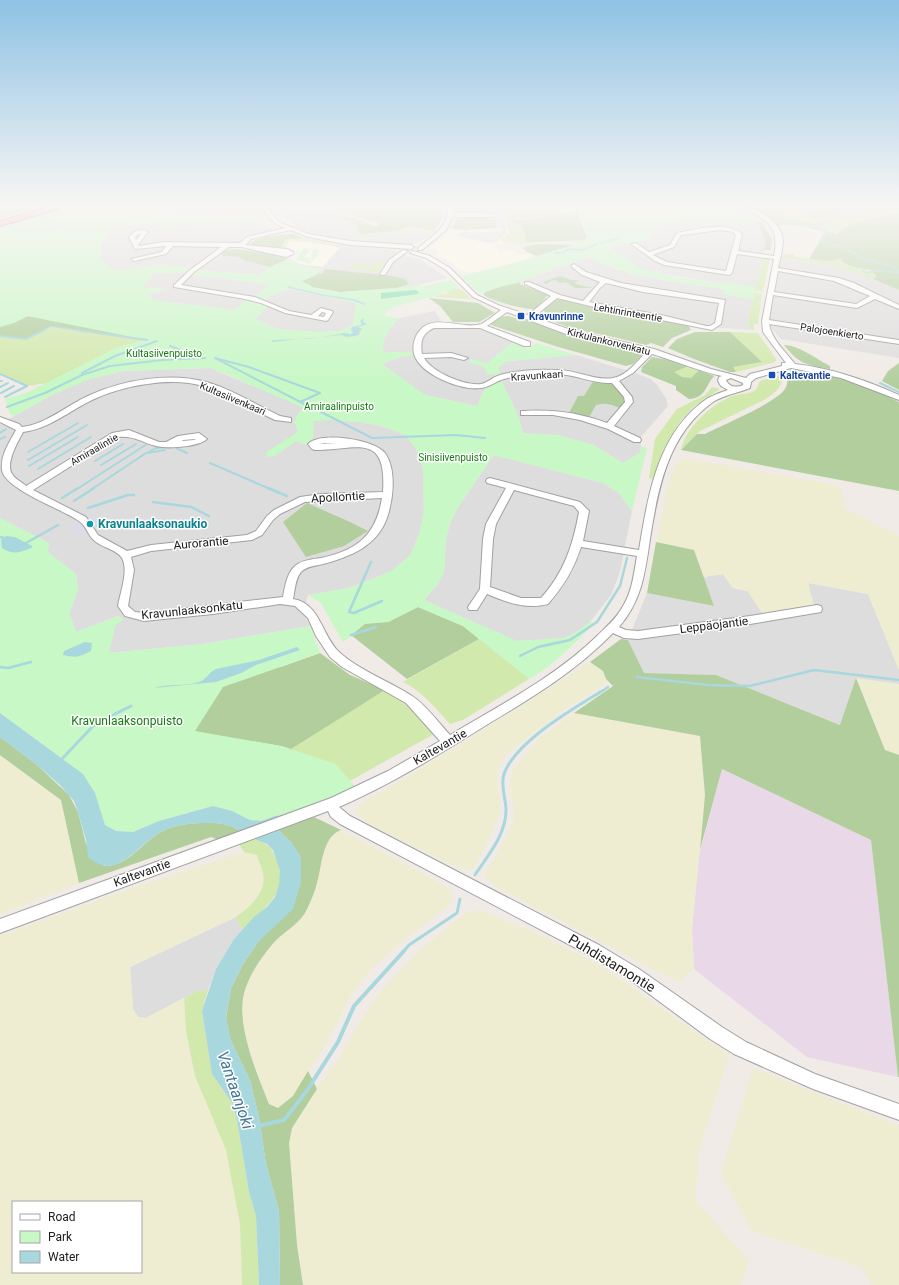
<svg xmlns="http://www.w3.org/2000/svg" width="899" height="1285" viewBox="0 0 899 1285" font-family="Roboto,sans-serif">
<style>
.residential{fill:#dedddd}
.industrial{fill:#e9d8e8}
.education{fill:#fefbe1}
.farmland{fill:#eeedd2;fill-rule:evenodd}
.grass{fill:#d2e9ad;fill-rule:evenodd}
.forest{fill:#b1ce9c}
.park{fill:#c7f8c5}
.pitch{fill:#86ddb1}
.parking{fill:#e0e0e0}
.plaza{fill:#dadce6}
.water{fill:#a8d7dd}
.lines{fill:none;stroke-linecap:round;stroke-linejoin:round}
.stream-far4{stroke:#a8d7dd;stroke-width:1.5}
.stream-far3{stroke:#a8d7dd;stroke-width:2}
.stream-far2{stroke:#a8d7dd;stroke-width:2.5}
.stream-far1{stroke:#a8d7dd;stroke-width:3}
.stream{stroke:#a8d7dd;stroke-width:4}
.minor-casing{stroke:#a1a1a1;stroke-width:2}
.highway-casing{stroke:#d8297a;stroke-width:2}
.minor{fill:#fff;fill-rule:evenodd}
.highway{fill:#e590aa;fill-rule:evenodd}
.transit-dot{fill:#1a4fb4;stroke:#fff;stroke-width:1.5}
.culture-dot{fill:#0f9aa8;stroke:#fff;stroke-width:1.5}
.labels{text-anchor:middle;stroke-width:3;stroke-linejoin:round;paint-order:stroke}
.far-street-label{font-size:10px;fill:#202020;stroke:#fff}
.far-transit-label{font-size:10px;font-weight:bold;fill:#164399;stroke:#fff;text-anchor:start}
.far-park-label{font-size:10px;fill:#127d0e;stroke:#fff}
.street-label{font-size:12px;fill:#202020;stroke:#fff}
.culture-label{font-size:12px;font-weight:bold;fill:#0d838f;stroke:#fff;text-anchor:start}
.park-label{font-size:12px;fill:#127d0e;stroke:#fff}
.near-street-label{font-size:14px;fill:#202020;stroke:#fff}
.near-water-label{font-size:16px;font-style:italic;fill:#447796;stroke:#fff}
</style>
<rect width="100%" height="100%" fill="#f0ebe6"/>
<g class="residential">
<path d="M289 207H326L330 211 356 226 360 234 410 226 423 240 414 244H390L344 240 316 234 299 228 278 209Z"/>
<path d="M455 207H506L510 210 458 213 456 212Z"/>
<path d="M711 219H723L735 223 758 224 766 243 756 287 731 283 724 284 654 272 639 268 627 258 609 249 624 243H638L651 238 657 229 668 224Z"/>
<path d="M141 223 164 224 176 228 178 225 263 226 277 230 244 237 233 249 266 253 292 260 301 264 312 266 338 250 342 245 394 250 399 254 419 259 447 278 409 287 340 292 303 284 322 269 301 266 288 259 269 268 259 275 197 270 193 275 266 284 269 286 253 298 265 300 271 295 288 289 357 303 353 325 339 331 318 332 277 329 255 319 268 306 246 300 234 310 155 300 147 295 168 289 142 288 154 273H187L193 267 172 266 164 264 113 271 100 257 101 244 111 231 119 227Z"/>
<path d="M589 257 610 267 632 274 661 280 725 289 724 294 753 299 748 321 751 330 725 328 706 329 660 318 580 304 521 282 526 279Z"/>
<path d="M777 258 834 266 856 272 899 290V358L781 339 765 321Z"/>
<path d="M435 311 443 324 479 325 517 338 507 361 576 355 635 373 651 379 657 385 666 398 668 406 639 439 641 446 640 453 623 463 593 445 558 435 523 433 519 418 501 380 486 387 477 406 425 395 382 364 414 352H383V342L387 331 399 318Z"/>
<path d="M210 368 335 420 361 422 388 428 407 436 418 452 423 470 424 512 419 535 410 555 392 571 349 588 308 595 303 612 310 626 203 644 108 653 115 626 122 619 118 616 76 632 69 613 78 590 76 574 47 552 49 543 0 518V424L52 395 88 379 123 371Z"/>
<path d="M494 455 603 483 619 493 632 511 620 572 611 595 590 622 577 632 564 638 516 641 424 600 437 585 444 572 446 539 450 523 458 507Z"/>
<path d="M723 574 733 588 814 606 808 583 868 594 899 670V684L856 679 841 725 716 675 644 673 628 640 647 593 714 606 703 577Z"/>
<path d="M236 917 243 930 234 939 216 969 208 990 197 991 146 1018 138 1017 133 1009 130 967Z"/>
</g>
<path class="industrial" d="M722 769 871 840 898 1077 807 1057 694 969 692 929 699 856Z"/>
<g class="education">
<path d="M508 228 510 233 501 240 505 243 493 246 501 253 510 249 521 255 523 254H529L530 257 519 262 471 273 460 270 450 261 437 256 438 251 430 247 451 229Z"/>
<path d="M304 238 327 243 342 245 323 267 301 264 292 260 300 251 281 250 289 241H296Z"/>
</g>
<g class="farmland">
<path d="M683 458 841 486 845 509 899 536V670L868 594 808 583 814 606 763 615 747 590 733 588 723 574 703 577 694 550 657 542 666 493 674 467Z"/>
<path d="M590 662 603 671 606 679V684L571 705 541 727 514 748 502 760 498 770 497 782 500 798V811L494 829 476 865 470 871 452 865 380 830 366 822 355 811 362 803 450 751Z"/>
<path d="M856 678 899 684V755L885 750Z"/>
<path d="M574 713 700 736 705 795 692 929 694 969 678 982 496 887 484 875 506 837 514 818 510 785 512 772 518 763 541 737Z"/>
<path d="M0 755 61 800 79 883 0 914Z"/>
<path d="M341 830 429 877 451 890 453 898 447 907 389 952 367 973 351 996 327 1043 308 1071 293 1096 278 1108 269 1104 246 1040 242 1013 245 988 257 964 276 940 294 925 316 885 326 846 334 833Z"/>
<path d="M244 852 257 855 263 873V882L259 895 251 906 236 917 130 967 133 1009 138 1017 146 1018 184 998 186 1031 195 1076 226 1150 240 1224 242 1285H0V936L121 892ZM13 1202H141V1272H13Z"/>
<path d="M480 910 538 934 598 964 729 1055 699 1151 695 1200 749 1260 741 1285H303L297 1245 289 1143 292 1128 309 1099 338 1059 362 1019 381 991 422 948 465 913Z"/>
<path d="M753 1068 899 1126V1285H872L860 1267 751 1231 721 1173Z"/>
</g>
<g class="grass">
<path d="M197 207 256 209 265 219 262 220 257 213 236 214 227 210Z"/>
<path d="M575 207 578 208 591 243 564 241 520 244 500 240 509 233 505 215 502 212ZM577 211 587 238 527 242C524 228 523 225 510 220H530Z"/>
<path d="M775 207H803L805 211 843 213 847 207H899V213L851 224 836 234 819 229 828 222 813 224 786 218Z"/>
<path d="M410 226 434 230 436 229 437 231 423 240 419 239H422L432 231 406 233H408L407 234 384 233 377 234 385 235 382 237H388L385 240H382V242H400L399 244 376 243V241H381L382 235H368L367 240H371V242L355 241 360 234 356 235 357 232H341L342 230 358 231 360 234 396 231Z"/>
<path d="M305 238 308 239 342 245 339 248 330 245 312 243V242L289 241 285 248 292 250 295 249 294 250H278L286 239H300Z"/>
<path d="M781 250V256L788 254H794V256C810 261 827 261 843 258L841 261 845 265 895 273H886L873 279 834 266 781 258 778 264Z"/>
<path d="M763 257 770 258 763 292 729 287 730 278 732 279 731 283 756 286Z"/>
<path d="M374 262H387L380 272H371L372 271 354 269 350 270 355 263 373 264Z"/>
<path d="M454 288 462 290 471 299 435 297C439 293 443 295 448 293L447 291Z"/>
<path d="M742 290 762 294 758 324H754V330H751L748 321 753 299Z"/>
<path d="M51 326 147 340 118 347 47 383 27 386 0 374V336L26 339Z"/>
<path d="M730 332 758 333 776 359V361L772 363 736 372 732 367 761 362Z"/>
<path d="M689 366 699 370 691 378 682 377 673 372Z"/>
<path d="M781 375C784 387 774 393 766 399L700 431 681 450C685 428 714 401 736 395 741 394 749 394 754 391 758 389 758 385 760 381Z"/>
<path d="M712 387 720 389 693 407 678 424 653 480 649 478 655 439 677 409 705 395Z"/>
<path d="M479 639 505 653 529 679 463 720 450 724C436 709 422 691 403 682Z"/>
<path d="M385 690 404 702 434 734 341 786 245 775Z"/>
<path d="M254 839C270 845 272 847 278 864 289 895 260 910 243 930L236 917C250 907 267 892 263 873 262 867 258 861 257 855L244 852 239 844Z"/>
<path d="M208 990 202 1011 212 1074 232 1103 237 1120 249 1192 256 1216 259 1285H242L240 1224 226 1150 195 1076 186 1031 184 998 197 991Z"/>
</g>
<g class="forest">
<path d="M0 207H37L0 219Z"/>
<path d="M347 207H442C445 216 440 223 434 230L410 226 396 231 360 234 356 225 338 216 355 218 374 226H378L379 223 343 213 346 210Z"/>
<path d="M747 207H775L786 218 813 224 829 222 819 229 836 234 851 224 899 213V290L873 279 877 276 872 272 873 271 893 272C879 270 852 270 841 261L843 258 828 261 809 259 825 232C812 228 791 222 778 226L764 216Z"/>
<path d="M803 207H847L843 213 813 218 805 211Z"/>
<path d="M577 211 587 238 585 240 526 242C525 223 521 228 509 220H530Z"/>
<path d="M465 217 496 219 497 228 464 230 452 229 451 228 455 224 456 219Z"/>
<path d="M734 217 762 222 772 239 771 250H764L766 243 758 224 735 223Z"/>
<path d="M294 234 304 238 300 239H286L279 249 255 246 250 244C258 235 282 235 294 234Z"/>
<path d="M539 244 574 245 536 256C532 253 527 253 523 248L526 246Z"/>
<path d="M236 249 266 253 288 259 270 267 243 260 239 257 223 256 220 253 223 251Z"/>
<path d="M325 269 392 276 405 279 409 284 397 288 340 292 312 287 310 285 300 281 318 274H322Z"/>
<path d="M560 276 572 280H579L575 282 576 284 593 288H575L566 282 560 283 554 280 546 284 543 282Z"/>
<path d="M520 282V284L548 295 536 309C526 310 491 301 484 295V292L500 286Z"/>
<path d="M429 298 478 303 495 313 479 322H453L440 306Z"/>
<path d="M560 298 594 307 659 318 688 325 691 330 672 338 663 347 651 343 646 345 618 338 570 328 555 322 543 310 555 299Z"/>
<path d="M0 307 28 316 79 326 116 330 147 340 51 326 26 339 0 336Z"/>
<path d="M508 316 635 349 639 351 642 355 633 364 626 366 555 346 491 325C494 319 501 316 508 316Z"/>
<path d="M695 332H730L762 362 733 367 736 372H730L694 359 668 348 677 339Z"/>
<path d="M784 345C797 344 818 360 830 366V369C805 364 800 365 784 345Z"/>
<path d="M652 357 675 361 689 366 674 372 682 377 691 378 699 370 714 376C705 386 706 398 689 399L676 390V386L641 372 642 367Z"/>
<path d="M899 363V390L882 381 888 371Z"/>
<path d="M793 372C837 374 860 383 899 402V491L681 450 697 434H705C722 425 776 403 785 389 788 384 788 379 787 374Z"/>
<path d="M594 380 615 384 626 400 622 409C613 405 606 402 596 405L589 417 569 413 578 396H584Z"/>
<path d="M307 503 350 522 368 531 344 546 306 557 283 522Z"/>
<path d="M656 542 694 550 714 606 647 593Z"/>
<path d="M418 607 463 626 479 639 407 679 351 635 365 623 388 622Z"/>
<path d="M621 639 628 640 644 673 716 675 840 725 856 678 885 750 899 755V1077H898L871 840 722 769 700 850 705 795 700 736 574 713 613 686 606 679 603 671 590 662Z"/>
<path d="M320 653 350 675 385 690 291 749 281 746 195 732 203 672 281 667Z"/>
<path d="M0 737 36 764 69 795 78 812 86 844 104 866C128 867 141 843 161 832 176 824 192 823 209 823 220 823 232 824 241 832L219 840 211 837 79 883 61 800 0 755Z"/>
<path d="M314 817 341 830C322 837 322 866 317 883 315 892 311 900 307 909 300 925 282 932 271 946 261 958 252 971 246 987 233 1020 257 1073 269 1104L278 1108 293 1096 308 1071 317 1089 292 1128 289 1143 297 1245 303 1285H280L279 1211 266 1164 259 1118 250 1080 230 1039 226 1018 231 988 243 964 258 942 273 926 292 843 278 830Z"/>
</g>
<g class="park">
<path d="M63 207H178L161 217 222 220 261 218 263 226 178 225 176 228H156L163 225C150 224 132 221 119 227 111 230 106 238 101 244L100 257 113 271 164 264 172 266 194 267 187 273H154L143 288 169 289 147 295 155 300 234 310 246 300 268 306 255 319 277 329 318 332 339 331 353 325 356 303 288 289 271 295 265 300 253 298 269 286 266 284 192 275 197 270 259 275 269 268 288 259 301 266 322 269 315 276 300 282 310 285 312 288 340 292 409 287 417 285 422 287 451 280 459 287 435 296 394 307 387 311 384 316 399 318C389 329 383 336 383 352H415L416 355 400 357 382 364 425 395 477 406 486 387 490 386 501 380 519 418 523 433 558 435 593 445 623 463 640 453 641 446 647 448 632 511 619 493 603 483 494 455 458 507 450 523 446 539 444 572 437 585 424 600 517 641 564 638 577 632 590 622 595 623C575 643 554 665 529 679L463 626 418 607 388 622 365 624 343 642 321 603 308 595 350 588 392 571 410 555 419 535 424 512 423 470 418 452 407 436 388 428 361 422 335 420 314 421 313 439 305 445 297 441 274 456 267 457 266 452 298 432 294 422 299 412 304 408 224 373 210 368 123 371 89 379 52 395 14 416 10 414 5 399 26 393 118 347 146 340 28 316 14 323 0 327V227Z"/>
<path d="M506 207H735L732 208 755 220 758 224 736 223 737 227H732L729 220 723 219 668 224 657 229 651 238 638 243H624L610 249 627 258 639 268 675 277 724 284 731 283 756 287 753 299 723 294 724 289C676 282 633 279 589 257L526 279 521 282 500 287 480 294 461 276 519 262 574 245 587 238 577 211H512Z"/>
<path d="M304 248 311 249 304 257 309 258 310 261 312 260 311 254 313 253 311 252 314 249 321 251 320 252H315L319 253 310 264 294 259 297 258Z"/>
<path d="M512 343 529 349 536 343 576 355 507 361 498 368 501 375 487 374 484 367 468 362 471 359 487 363Z"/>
<path d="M0 518 49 543 48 552 76 574 78 590 69 613 76 632 119 616 123 620 115 626 109 653 203 644 310 626 320 653 223 687 195 731 281 746 336 764 356 788 286 815 275 816 261 821 250 820 232 811 213 806 159 821 133 832 116 831 105 825 95 794 83 774 0 713Z"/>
</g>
<path class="pitch" d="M415 290 419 292 418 294 381 299V293Z"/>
<g class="parking">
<path d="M339 217 351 224 341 226 335 223 307 229 306 227 300 228 297 225 320 222Z"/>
<path d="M503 217 506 227 503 229H506L507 233 497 241 489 243 457 236 464 231 473 233 503 231V229L500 228 499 222 497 218Z"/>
<path d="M412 227 432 231 422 239 406 233Z"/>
</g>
<g class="plaza">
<path d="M342 245 351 246 335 267H323Z"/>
<path d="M92 514 105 520 107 530 79 535 67 527Z"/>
</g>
<g class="water">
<path d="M364 318 363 322 367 324 358 327 362 329 359 333 360 334C356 337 351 336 346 337L342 335 271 342 273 340 308 339 341 334 343 333 351 334 353 332 351 330 352 327 361 325 362 323 360 321Z"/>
<path d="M6 536 15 537 32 546V548C17 552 16 556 2 548L1 540Z"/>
<path d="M85 642 92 643 91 651C79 657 77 658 63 655L64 651Z"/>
<path d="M297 647 300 650 256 665 241 673 216 682 154 688C169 683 184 687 199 682 206 680 209 672 216 669L259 660Z"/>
<path d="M0 713 83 774 95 793 105 825 116 831 133 832 159 821 213 806 232 811 250 820 261 821 275 816 286 815 241 832C231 824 220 823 209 823 192 823 176 824 161 832 136 845 117 883 88 857L86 840 78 812 74 801 60 785 36 764 0 737Z"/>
<path d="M278 830 292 843 301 857V883L293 909 258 942 243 964 231 988 226 1017 230 1039 250 1080 259 1118 266 1164 279 1211 280 1285H259L256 1216 249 1192 237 1120 232 1103 212 1074 202 1011 216 969 234 939 254 917 267 907 275 897 279 885 280 871 273 850 267 844 254 839Z"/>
</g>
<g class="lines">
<g class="stream-far4">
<path d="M773 207 788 221 818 227 822 225 821 223 828 222 834 225 824 229 827 234 821 240 824 243 845 248 863 258 896 268 899 273"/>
<path d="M45 216 47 220 53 222"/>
<path d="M0 221 41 207"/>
<path d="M57 225 62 228"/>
<path d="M601 243 618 238"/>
<path d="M555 253H562L569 249 582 250 597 244"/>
<path d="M863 271 867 273 873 271 897 272"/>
<path d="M288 287 322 295 354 300 364 304"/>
<path d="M42 331 51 326 83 331"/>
</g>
<g class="stream-far3">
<path d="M76 330 147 340"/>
<path d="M0 336 26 339 44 330"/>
<path d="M170 346 191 354 188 358"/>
<path d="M215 358 249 367 320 393 300 402"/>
<path d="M215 358 314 409"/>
<path d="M82 373 115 356 157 341"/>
<path d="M0 374 27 386 5 397"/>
<path d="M0 381H2"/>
<path d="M880 383 899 392"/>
<path d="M0 387 8 383"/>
<path d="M1 393 14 386"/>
<path d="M7 407 45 393 82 375 110 366 162 360 205 358"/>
<path d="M321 412 372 438 456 435 485 438"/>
<path d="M0 433 6 429"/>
<path d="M0 439 5 437"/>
<path d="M176 448 187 453"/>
<path d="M28 452 78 423"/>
<path d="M147 453 156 448 168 447"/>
<path d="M28 460 87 425"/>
<path d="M95 461 123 444"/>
<path d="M210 463 270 489"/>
<path d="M101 465 136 444"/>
<path d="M29 466 78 437"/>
<path d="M38 469 91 437"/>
<path d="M77 489 147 444"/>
<path d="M92 489 146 453 165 450"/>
</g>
<g class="stream-far2">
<path d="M268 488 287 496"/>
<path d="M62 498 78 488"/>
<path d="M74 501 94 488"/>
<path d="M153 502 191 507 209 516"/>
<path d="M88 508 128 495H134"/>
<path d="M0 537 4 538"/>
<path d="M26 543 58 525"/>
<path d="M371 562 349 612 354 613 382 601"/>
<path d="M351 635 376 627"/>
<path d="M520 656 538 647 570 640 597 622 620 586 627 558"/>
<path d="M0 667 8 668 31 662"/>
<path d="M637 677 708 685 750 686 814 670 899 680"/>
<path d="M601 692 608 687"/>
</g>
<g class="stream-far1">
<path d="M60 761 95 724 131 706"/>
<path d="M475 875C488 855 506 835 506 810 506 799 500 785 504 774 515 742 574 708 602 691"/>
<path d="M403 952 409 945 457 913 460 899"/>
</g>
<path class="stream" d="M258 1126 284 1120 306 1092 338 1042 354 1006 404 951"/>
<defs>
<g id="minor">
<path d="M263 207H269L272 214 279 222 309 234 350 241 411 245 414 247 411 249 350 245 308 237 291 230 251 239 246 245 287 249 293 252V254L286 257 241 247H229L194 272 181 285 255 297 289 311 311 315 321 308 332 311 333 312 328 320 326 321 285 313 261 303 245 299 174 287V285L190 270 221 247 173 246 166 254 134 261 131 259 162 252 166 246 135 249 129 237C134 231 141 227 148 232L138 245 139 246 164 242 240 243 247 237 285 228C274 224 268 219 263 207ZM139 234H141L136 240 135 237ZM322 312 326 313 324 317 318 316Z"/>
<path d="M447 207H453L454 213H494L497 215 494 217H453L446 230 422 250H418V248C431 237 450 226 447 207Z"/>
<path d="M741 207C758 206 784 224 783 243 782 251 780 260 778 268L839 278 854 283 899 305V309L875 299 857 308 773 295 769 320 899 340V344L769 324C772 340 785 351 795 364 831 368 866 380 899 395V400L841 378 791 368 756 378 751 382 750 388C738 393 724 395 713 402 668 434 658 488 650 539 645 573 642 600 619 627L626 630 638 631 750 616 817 605 821 606 822 609 821 612 750 624 638 639 624 638 613 633C576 671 533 697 488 724 440 754 392 784 339 807L350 816 599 945 639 969 722 1027 746 1042 815 1074 899 1104V1120L813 1089 734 1054 710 1039 629 979 589 955 340 824 331 817 328 811 0 933V919L331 798 388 771 440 741 406 703 342 667 330 657 316 636 308 618 295 606 280 604 213 614 144 621 125 616 118 606C120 593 129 571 122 558 117 550 104 548 96 542 88 537 87 526 79 521 64 510 4 489 2 470 0 456 9 443 16 430L0 422V417L19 424 22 427C47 424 67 405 90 395 123 380 170 372 206 382 232 389 256 405 280 416L291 418V422L275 420C251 409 228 394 203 386 171 376 121 386 92 400 69 411 49 429 23 432 18 442 5 463 12 474 15 479 22 482 26 486L112 433 129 430 159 442H166L178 436 199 433 207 439C199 447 167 449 156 446 141 442 133 435 117 437L33 490 86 517 98 535 127 551 151 545 247 535 256 531 267 516 274 510 300 497 321 494 383 492C387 431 356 450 315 450L312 449 308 444C320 431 374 439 385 453 397 470 393 500 387 518 377 546 350 557 323 564 315 566 307 566 301 572 295 579 295 590 293 599 320 603 322 636 339 652 360 671 389 681 412 696 424 703 440 724 450 735 500 705 555 677 597 636 606 627 617 618 623 606 632 592 634 573 637 556L581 547C574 569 563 587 548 604 527 610 506 602 487 594L477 610H469L468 607 480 589 483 539 486 524 506 488 487 483 486 481 487 479 490 478 580 502 589 511 583 541 639 550C648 495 658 431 708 398 714 395 721 392 728 390L721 386 718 381 719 377 722 376C698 371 676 361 652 354L633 373 619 381 632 397 633 402 614 426 640 438 641 440 640 442H634L608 429 580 420 553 415H521V411H524C553 409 580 413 607 423L625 402 624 397 612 383C594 384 577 375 558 374 541 374 521 374 504 379 496 381 490 387 481 388 462 391 420 375 414 354 412 345 415 335 421 329 436 314 463 330 481 324 488 321 495 314 501 310L473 297 446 270 426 258 410 253 413 251 430 256 450 268 477 295 498 305 528 315 551 296 525 284V282H529L560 295 583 301 600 282 582 275 572 267V265L574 264 586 272 621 283 725 300 721 324 712 330 590 306 557 298 534 317 571 330 654 349 711 369 746 378 750 374 782 366V363H786L763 332 762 321 774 259 737 254 732 273 729 275 664 265 655 261 631 244 636 243 649 252 670 245 677 233C694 229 729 221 742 234L738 251 774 256C778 235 774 225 755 214 750 212 745 210 741 207ZM721 230 733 232 736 235 726 271 667 262 653 255 674 247 681 235ZM778 271 834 281 870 296 856 304 774 292ZM606 283 643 292 719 303 715 323 710 326H706L661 315 589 302 600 288ZM507 312 566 334 646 352C637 362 626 376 613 378 595 381 576 370 558 370 539 369 519 370 500 375 493 377 487 383 481 384 464 386 432 372 424 358L451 357 464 360 468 358 451 353 422 354C420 342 422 333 434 328H480L524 346H530V342L487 326ZM731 378 743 383V385C736 388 729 387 726 380ZM196 439 194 440 182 441 183 440ZM324 443H336L319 444ZM514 490 574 506 579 512C573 545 564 573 541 598H521L490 587 493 539 496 524ZM382 498C376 535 358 550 321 558 313 559 302 560 295 566 287 573 285 586 283 597L144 613 135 612 128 606 134 570 131 557 151 551 252 540 262 535 273 520 280 514 305 502Z"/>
<path d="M403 250 408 251 393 262 385 275H381L380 274 389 260Z"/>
</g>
<path id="highway" d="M47 207H59L58 209 0 226V221Z"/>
</defs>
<use href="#minor" class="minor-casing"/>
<use href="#highway" class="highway-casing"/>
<use href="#minor" class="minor"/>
<use href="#highway" class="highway"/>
</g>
<linearGradient id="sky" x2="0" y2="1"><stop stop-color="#8ec2e4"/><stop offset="0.53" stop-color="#f8f6f4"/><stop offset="1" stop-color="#f8f6f4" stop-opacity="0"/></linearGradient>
<rect width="899" height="387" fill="url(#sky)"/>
<g class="transit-dot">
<rect x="517" y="312" width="8" height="8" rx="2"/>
<rect x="768" y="371" width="8" height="8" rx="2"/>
</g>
<circle class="culture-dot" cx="90" cy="524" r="4"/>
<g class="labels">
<g class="far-street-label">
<text transform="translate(628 312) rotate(10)" y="4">Lehtinrinteentie</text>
<text transform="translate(832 331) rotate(9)" y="4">Palojoenkierto</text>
<text transform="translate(609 341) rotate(14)" y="4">Kirkulankorvenkatu</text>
<text transform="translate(537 375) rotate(-4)" y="4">Kravunkaari</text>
<text transform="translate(233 398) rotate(23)" y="4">Kultasiivenkaari</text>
<text transform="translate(94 449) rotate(-30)" y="4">Amiraalintie</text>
</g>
<g class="far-transit-label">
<text x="529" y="320">Kravunrinne</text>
<text x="780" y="379">Kaltevantie</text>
</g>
<g class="far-park-label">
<text x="164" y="357">Kultasiivenpuisto</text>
<text x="339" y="410">Amiraalinpuisto</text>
<text x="453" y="461">Sinisiivenpuisto</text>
</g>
<g class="street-label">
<text transform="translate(338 497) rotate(-3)" y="4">Apollontie</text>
<text transform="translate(201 543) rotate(-5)" y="4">Aurorantie</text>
<text transform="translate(192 610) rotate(-6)" y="4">Kravunlaaksonkatu</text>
<text transform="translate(714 625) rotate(-7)" y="4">Leppäojantie</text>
<text transform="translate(440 747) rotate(-30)" y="4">Kaltevantie</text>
<text transform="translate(142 873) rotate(-20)" y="4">Kaltevantie</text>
</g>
<g class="culture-label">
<text x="98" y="528">Kravunlaaksonaukio</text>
</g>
<g class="park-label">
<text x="127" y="725">Kravunlaaksonpuisto</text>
</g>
<g class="near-street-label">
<text transform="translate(612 963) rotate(31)" y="5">Puhdistamontie</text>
</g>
<g class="near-water-label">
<text transform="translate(236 1090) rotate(71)" y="6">Vantaanjoki</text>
</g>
</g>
<rect x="12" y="1201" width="130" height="72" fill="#ffffff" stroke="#a6a6a6"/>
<rect x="20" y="1214" width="20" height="6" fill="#ffffff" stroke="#a6a6a6"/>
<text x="48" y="1221" font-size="12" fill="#202020">Road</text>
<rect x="20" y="1231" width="20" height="12" fill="#c7f8c5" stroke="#a6a6a6"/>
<text x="48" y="1241" font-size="12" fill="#202020">Park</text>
<rect x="20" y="1251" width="20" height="12" fill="#a8d7dd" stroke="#a6a6a6"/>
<text x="48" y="1261" font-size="12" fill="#202020">Water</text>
</svg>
